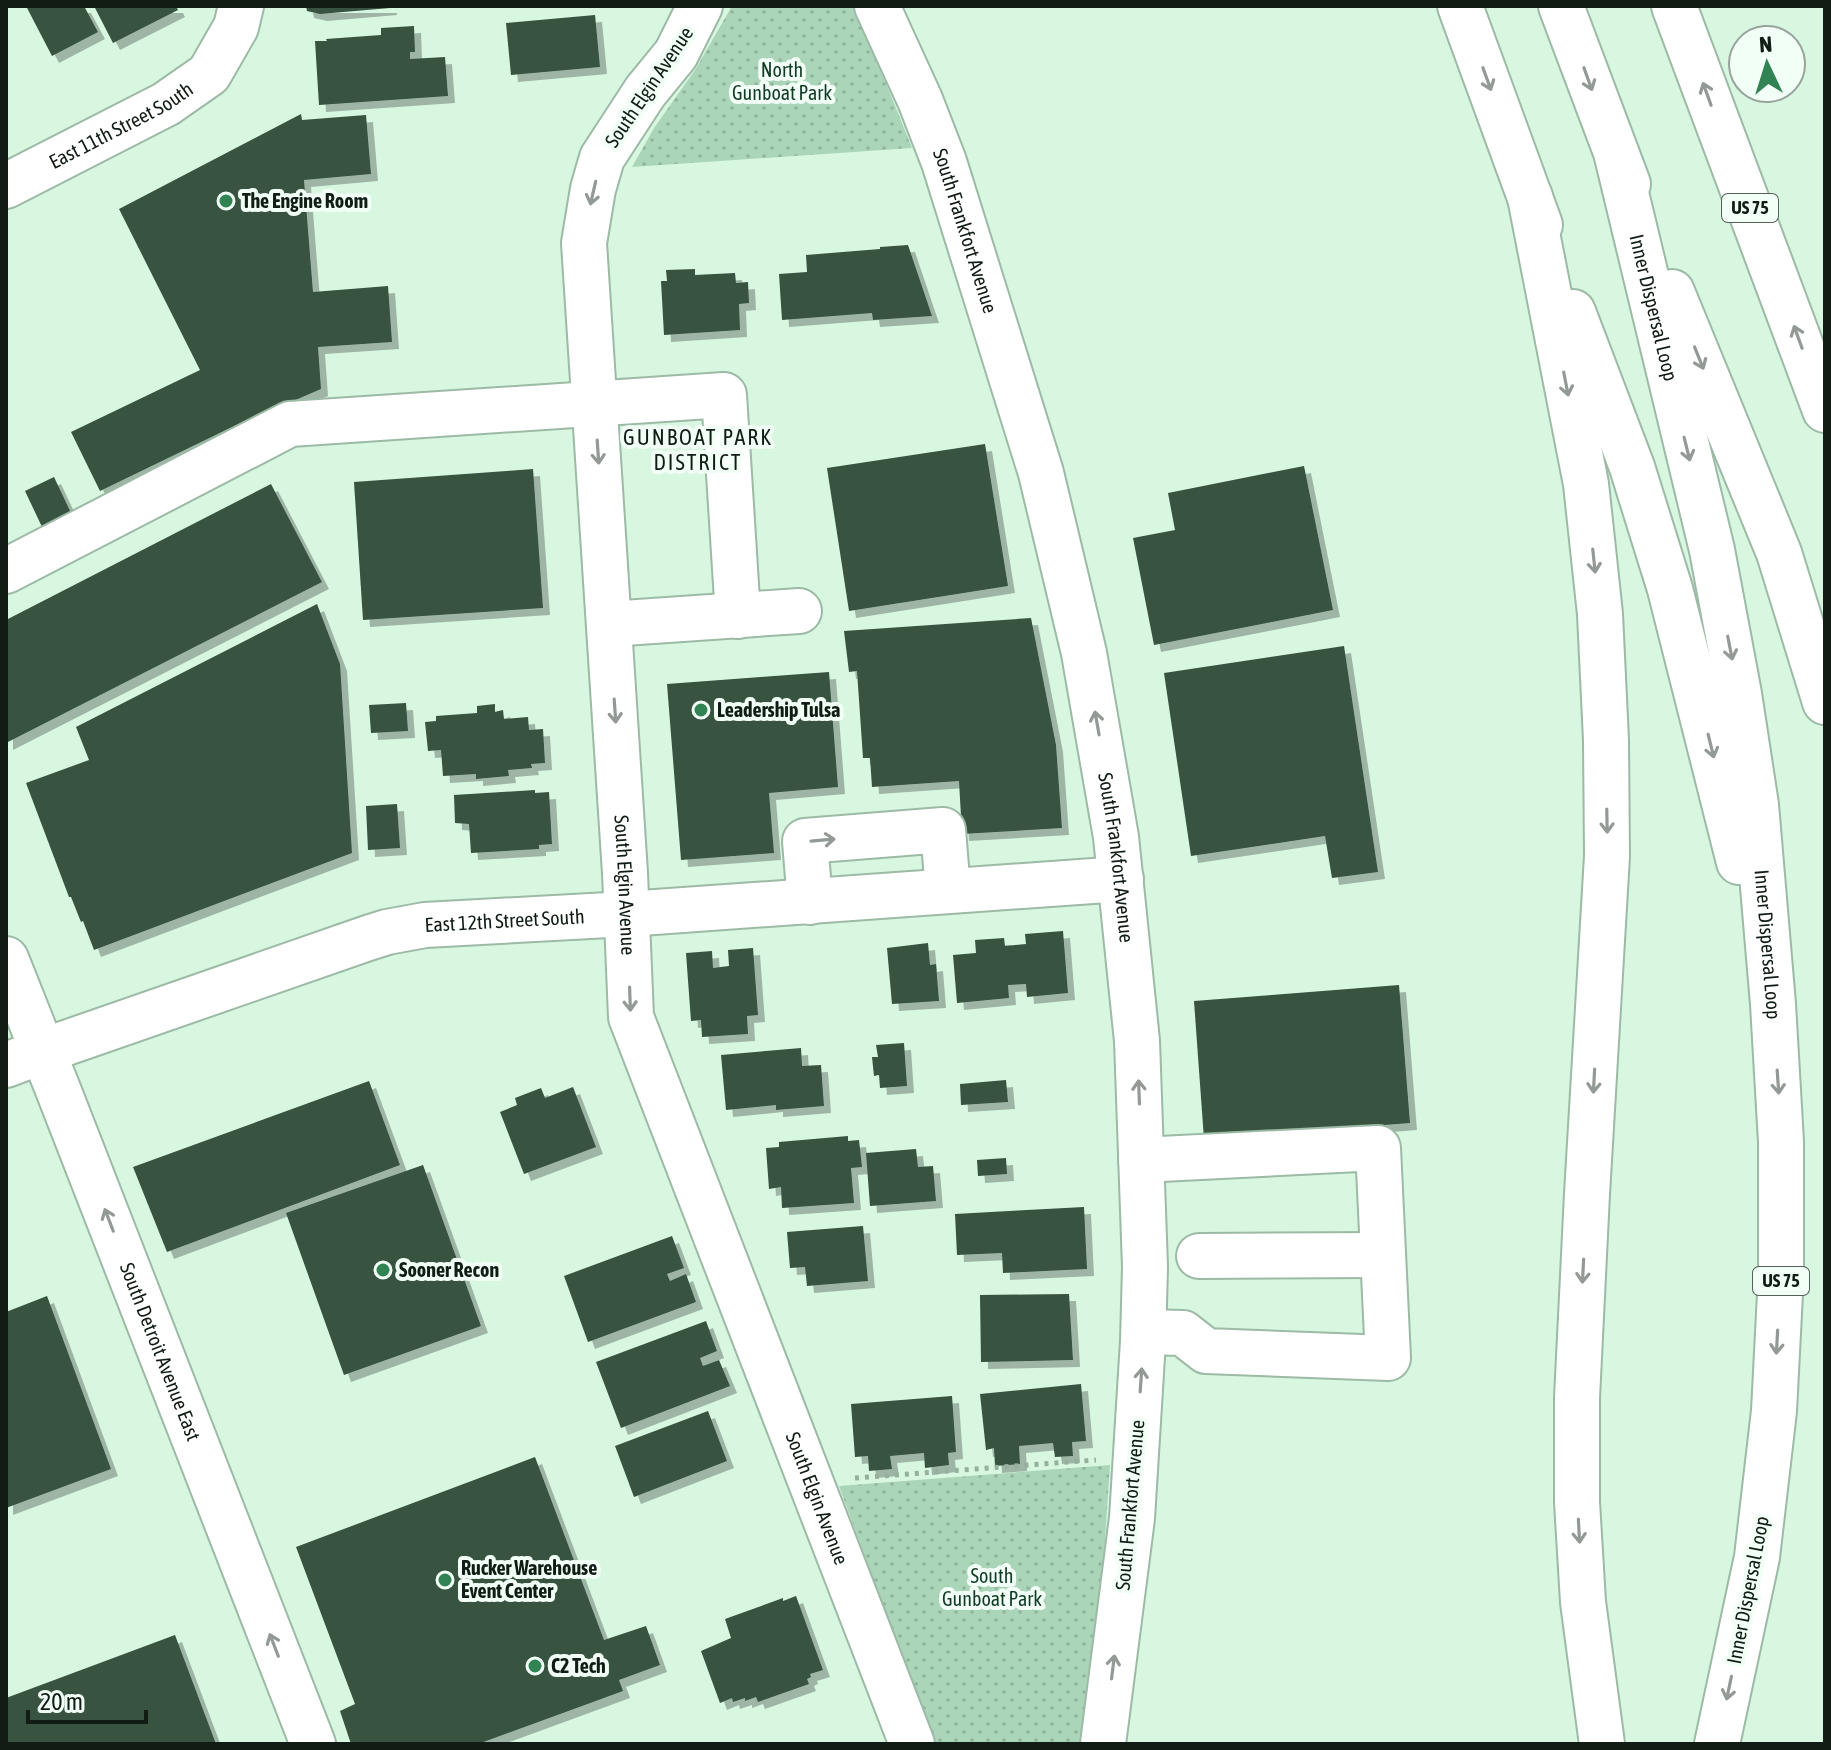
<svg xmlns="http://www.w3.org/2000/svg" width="1831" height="1750" viewBox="0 0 1831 1750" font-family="'Asap Condensed',sans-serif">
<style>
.park{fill:url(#park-dots)}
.building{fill:#375240;filter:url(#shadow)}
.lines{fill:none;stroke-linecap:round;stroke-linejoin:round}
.minor-casing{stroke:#9cbaa5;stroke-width:48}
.major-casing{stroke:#9cbaa5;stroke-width:48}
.highway-casing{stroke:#9cbaa5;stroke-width:48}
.path{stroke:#96b09e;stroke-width:5;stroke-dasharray:4 6;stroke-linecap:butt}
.minor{stroke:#fff;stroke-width:44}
.major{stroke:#fff;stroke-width:44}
.highway{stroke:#fff;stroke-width:44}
.oneway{stroke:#939995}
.poi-dot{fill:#318354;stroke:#f2fff6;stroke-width:3}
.labels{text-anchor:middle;stroke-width:8;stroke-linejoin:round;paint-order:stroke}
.shield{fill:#f2fff6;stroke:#546058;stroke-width:2}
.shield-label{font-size:18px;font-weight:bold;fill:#101c14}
.park-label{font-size:20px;fill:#113c23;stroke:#f2fff6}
.street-label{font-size:20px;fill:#101c14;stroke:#f2fff6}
.poi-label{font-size:20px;font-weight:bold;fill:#101c14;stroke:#f2fff6;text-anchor:start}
.neighbourhood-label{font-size:22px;letter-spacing:2px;fill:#101c14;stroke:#f2fff6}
</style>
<defs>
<pattern id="park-dots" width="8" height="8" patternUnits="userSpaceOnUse" patternTransform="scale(2)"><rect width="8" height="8" fill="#aad5b8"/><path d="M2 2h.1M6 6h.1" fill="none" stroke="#91b69d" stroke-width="1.8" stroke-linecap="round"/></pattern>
<filter id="shadow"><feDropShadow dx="7" dy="7" stdDeviation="0" flood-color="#0004"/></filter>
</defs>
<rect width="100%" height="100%" fill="#d7f7e1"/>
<g class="park">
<path d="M732 6H855L912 148 632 167 654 128 695 70Z"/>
<path d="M1110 1465 1102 1585 1082 1744H933L839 1486Z"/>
</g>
<g class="building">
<path d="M26 6H84L98 32 52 56Z"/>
<path d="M94 6H176L178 10 113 43Z"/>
<path d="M306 6H390V8L320 14 307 11Z"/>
<path d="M595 15 600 67 511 75 506 23Z"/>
<path d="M414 26 415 52H410V59L445 57 448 96 319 105 315 41H327L326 39 381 35V28Z"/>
<path d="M301 114 302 120 366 115 371 174 304 180 313 292 388 286 392 342 318 347 321 389 228 429 100 491 71 432 200 370 119 209Z"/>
<path d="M908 245 932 316 873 320 872 313 782 320 779 274 807 272 806 255 880 249V247Z"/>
<path d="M695 269V275L735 273 736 283 748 282 749 303 739 304 740 330 664 335 661 281H667L666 270Z"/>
<path d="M985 444 1008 586 849 611 827 468Z"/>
<path d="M1304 466 1333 610 1154 645 1133 538 1175 530 1168 493Z"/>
<path d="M533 469 543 608 363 620 354 482Z"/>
<path d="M54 477 72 515 43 529 25 491Z"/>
<path d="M271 484 322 582 6 743V620Z"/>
<path d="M317 604 340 664 352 853 94 950 83 921 81 922 71 897H69L26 783 89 760 76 727Z"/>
<path d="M1031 618 1056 745 1062 828 962 834 959 781 872 787 870 758H863L857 671 849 672 844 631Z"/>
<path d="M1344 646 1378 872 1332 878 1325 836 1191 856 1164 673Z"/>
<path d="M829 672 838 787 769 793 774 853 681 860 667 684Z"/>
<path d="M406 703 408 731 371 733 369 705Z"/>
<path d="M495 704V712L503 710 504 719 528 717 529 730 543 729 545 763 531 764 532 768 508 770 509 776 476 779V774L443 776 441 750 428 751 425 722 436 721V716L477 713V706Z"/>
<path d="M535 790V793L549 792 552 844 539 845V849L471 853 469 824 455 823 454 795Z"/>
<path d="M397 804 400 848 368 850 366 806Z"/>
<path d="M1063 931 1068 993 1027 997 1026 984 1008 985 1009 998 957 1003 953 955 976 953 975 940 1004 938 1005 946 1026 944 1025 934Z"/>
<path d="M928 943 930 965 936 964 939 1001 892 1004 887 948Z"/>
<path d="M753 948 758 1015 747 1016 748 1034 702 1037 701 1020 691 1021 686 953 712 951 713 968 729 966 728 950Z"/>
<path d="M1399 985 1410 1123 1204 1139 1194 1001Z"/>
<path d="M904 1043 907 1086 880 1088 879 1075 874 1076 872 1057H878L876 1045Z"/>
<path d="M801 1048 802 1066 821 1065 824 1106 776 1110V1105L726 1110 721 1055Z"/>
<path d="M1006 1080 1008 1102 961 1105 960 1084Z"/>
<path d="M369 1081 400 1165 167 1252 133 1167Z"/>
<path d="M573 1087 596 1147 524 1174 500 1112 517 1105 515 1098 541 1088 545 1098Z"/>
<path d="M848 1136V1141L859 1140 862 1167 851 1168 854 1203 782 1208 781 1187 769 1189 766 1148 779 1147V1142Z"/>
<path d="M916 1149 918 1167 933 1166 936 1201 870 1206 866 1153Z"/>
<path d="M1006 1158 1007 1174 978 1176 977 1160Z"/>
<path d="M423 1165 481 1326 344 1375 286 1213Z"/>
<path d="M1084 1207 1087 1269 1003 1273 1002 1253 957 1255 955 1214Z"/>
<path d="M863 1226 868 1281 807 1286 805 1267 790 1268 787 1232Z"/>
<path d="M672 1236 684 1268 667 1274 670 1281 686 1274 696 1302 588 1342 564 1276Z"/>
<path d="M1069 1294 1073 1360 981 1362 980 1295Z"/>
<path d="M47 1296 111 1469 6 1508V1312Z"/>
<path d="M706 1321 717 1351 700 1358 703 1366 719 1360 730 1386 621 1428 596 1362Z"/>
<path d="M1081 1384 1086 1441 1072 1442 1073 1456 1055 1457 1053 1443 1019 1446 1020 1464 995 1466 994 1448 986 1450 980 1394Z"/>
<path d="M952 1396 956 1452 948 1453 949 1465 925 1468 924 1453 890 1456 892 1469 869 1471 868 1456 855 1457 851 1404Z"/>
<path d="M708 1411 727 1461 634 1497 615 1446Z"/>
<path d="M535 1457 604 1640 646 1626 660 1665 619 1680 623 1691 478 1744H351L340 1711 355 1704 296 1547Z"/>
<path d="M796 1596 823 1670 810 1674 811 1677 807 1679 809 1684 758 1702 756 1697 745 1701V1698L733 1702 732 1698 720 1703 701 1651 731 1638 725 1619 783 1598V1601Z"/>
<path d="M175 1635 216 1744H6V1698Z"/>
</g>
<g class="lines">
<defs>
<g id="minor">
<path id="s1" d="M700 6 676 54 645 92 602 158 593 189 584 243 625 873 631 1017 912 1744"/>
<path id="s2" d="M877 6 920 100 944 162 1041 473 1084 653 1116 837 1137 1041 1145 1267 1143 1341 1132 1518 1103 1744"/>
<path id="s3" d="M6 186 166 104 209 74 236 27 241 6"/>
<path d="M6 571 290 424 724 395 738 616"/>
<path d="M609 624 799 611"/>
<path d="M810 902 805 841 943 830 948 891"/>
<path id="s4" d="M6 1065 43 1051 368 938 387 932 425 925 627 914 1121 879"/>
<path d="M1141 1160 1378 1148 1388 1358 1206 1351 1183 1333 1144 1332"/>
<path d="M1199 1256 1383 1255"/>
</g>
<g id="major">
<path id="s5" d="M6 959 59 1092 313 1744"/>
</g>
<g id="highway">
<path d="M1460 6 1540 225"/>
<path d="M1561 6 1628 184"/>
<path d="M1674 6 1825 410"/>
<path id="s6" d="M1617 156 1712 550 1739 694 1756 805 1773 1004 1781 1142V1274L1774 1411 1757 1557 1717 1744"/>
<path d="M1530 197 1586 484 1600 614 1606 740 1607 856 1587 1194 1577 1398V1502L1583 1602 1602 1744"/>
<path d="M1672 292 1779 553 1825 702"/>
<path d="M1573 312 1632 467 1670 589 1739 862"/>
</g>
</defs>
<use href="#minor" class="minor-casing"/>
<use href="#major" class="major-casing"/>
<use href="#highway" class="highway-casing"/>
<path class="path" d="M855 1478 1096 1460"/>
<use href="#minor" class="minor"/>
<use href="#major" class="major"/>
<use href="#highway" class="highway"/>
</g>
<defs><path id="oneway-shaft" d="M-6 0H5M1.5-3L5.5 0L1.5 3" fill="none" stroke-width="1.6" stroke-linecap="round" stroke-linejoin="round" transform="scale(2)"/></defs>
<g class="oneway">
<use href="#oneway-shaft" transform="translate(1487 79) rotate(70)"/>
<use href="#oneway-shaft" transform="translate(1588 79) rotate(70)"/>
<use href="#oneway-shaft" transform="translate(1707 94) rotate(-110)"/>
<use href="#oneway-shaft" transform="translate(593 193) rotate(103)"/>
<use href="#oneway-shaft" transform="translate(1798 337) rotate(-110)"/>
<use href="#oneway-shaft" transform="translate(1699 358) rotate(68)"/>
<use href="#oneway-shaft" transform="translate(1566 384) rotate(79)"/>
<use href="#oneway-shaft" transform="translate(1687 449) rotate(76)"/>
<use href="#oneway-shaft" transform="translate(598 452) rotate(86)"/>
<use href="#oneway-shaft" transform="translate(1594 561) rotate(84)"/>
<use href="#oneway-shaft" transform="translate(1730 648) rotate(79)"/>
<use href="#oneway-shaft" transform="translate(615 711) rotate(86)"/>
<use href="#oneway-shaft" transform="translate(1097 723) rotate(-100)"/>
<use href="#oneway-shaft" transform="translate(1711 746) rotate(76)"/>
<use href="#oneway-shaft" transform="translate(1607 821) rotate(89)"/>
<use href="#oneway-shaft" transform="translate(823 840) rotate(-5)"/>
<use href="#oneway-shaft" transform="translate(630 999) rotate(88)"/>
<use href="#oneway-shaft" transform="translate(1594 1081) rotate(93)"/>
<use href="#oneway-shaft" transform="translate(1778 1082) rotate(86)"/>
<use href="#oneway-shaft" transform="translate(1139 1092) rotate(-92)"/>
<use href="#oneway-shaft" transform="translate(109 1220) rotate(-111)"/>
<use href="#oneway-shaft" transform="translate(1583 1271) rotate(93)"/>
<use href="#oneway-shaft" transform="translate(1777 1342) rotate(93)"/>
<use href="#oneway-shaft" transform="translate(1141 1380) rotate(-86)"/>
<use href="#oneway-shaft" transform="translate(1579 1531) rotate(87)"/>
<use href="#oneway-shaft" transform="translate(274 1645) rotate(-111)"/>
<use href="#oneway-shaft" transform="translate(1113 1667) rotate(-83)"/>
<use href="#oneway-shaft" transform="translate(1729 1688) rotate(102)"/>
</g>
<g class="poi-dot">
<circle cx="226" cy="201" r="8"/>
<circle cx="701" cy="710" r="8"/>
<circle cx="383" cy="1270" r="8"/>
<circle cx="445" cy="1580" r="8"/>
<circle cx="535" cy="1666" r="8"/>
</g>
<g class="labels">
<g class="shield">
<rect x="1722" y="194" width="56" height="28" rx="6"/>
<rect x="1753" y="1267" width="56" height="28" rx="6"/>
</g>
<g class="shield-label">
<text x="1750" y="214">US 75</text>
<text x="1781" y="1287">US 75</text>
</g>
<g class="park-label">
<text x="782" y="77">North<tspan x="782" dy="23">Gunboat Park</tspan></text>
<text x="992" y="1583">South<tspan x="992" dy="23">Gunboat Park</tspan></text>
</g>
<g class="street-label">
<text transform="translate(649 87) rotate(-56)" y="7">South Elgin Avenue</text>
<text dy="7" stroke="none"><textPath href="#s3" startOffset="130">East 11th Street South</textPath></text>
<text dy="7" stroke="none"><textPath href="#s2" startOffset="242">South Frankfort Avenue</textPath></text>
<text dy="7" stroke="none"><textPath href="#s6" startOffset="156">Inner Dispersal Loop</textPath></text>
<text dy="7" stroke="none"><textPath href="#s2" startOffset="888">South Frankfort Avenue</textPath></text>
<text dy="7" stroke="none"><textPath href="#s1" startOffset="912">South Elgin Avenue</textPath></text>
<text dy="7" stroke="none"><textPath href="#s4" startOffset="522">East 12th Street South</textPath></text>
<text dy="7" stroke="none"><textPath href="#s6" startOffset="804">Inner Dispersal Loop</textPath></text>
<text dy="7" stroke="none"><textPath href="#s5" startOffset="422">South Detroit Avenue East</textPath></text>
<text dy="7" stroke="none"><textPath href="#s1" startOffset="1560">South Elgin Avenue</textPath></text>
<text transform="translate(1130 1505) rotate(-85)" y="7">South Frankfort Avenue</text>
<text transform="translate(1748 1590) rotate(-79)" y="7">Inner Dispersal Loop</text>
</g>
<g class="poi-label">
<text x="242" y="208">The Engine Room</text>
<text x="717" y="717">Leadership Tulsa</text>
<text x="399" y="1277">Sooner Recon</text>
<text x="461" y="1575">Rucker Warehouse<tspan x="461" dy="23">Event Center</tspan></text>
<text x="551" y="1673">C2 Tech</text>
</g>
<g class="neighbourhood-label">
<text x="698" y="445">GUNBOAT PARK<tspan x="698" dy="25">DISTRICT</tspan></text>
</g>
</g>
<rect width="1831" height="1750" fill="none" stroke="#101c14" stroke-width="16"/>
<g transform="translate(1767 64) rotate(356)"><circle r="38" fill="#f2fff6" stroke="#98a49c" stroke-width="2"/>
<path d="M0-6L14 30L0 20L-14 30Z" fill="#318354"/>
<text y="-12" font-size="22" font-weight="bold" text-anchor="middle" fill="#101c14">N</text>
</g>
<path d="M28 1710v12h118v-12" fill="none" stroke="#101c14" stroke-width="4"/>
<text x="40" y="1710" font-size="24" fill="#101c14" stroke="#f2fff6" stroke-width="6" paint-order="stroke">20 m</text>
</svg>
